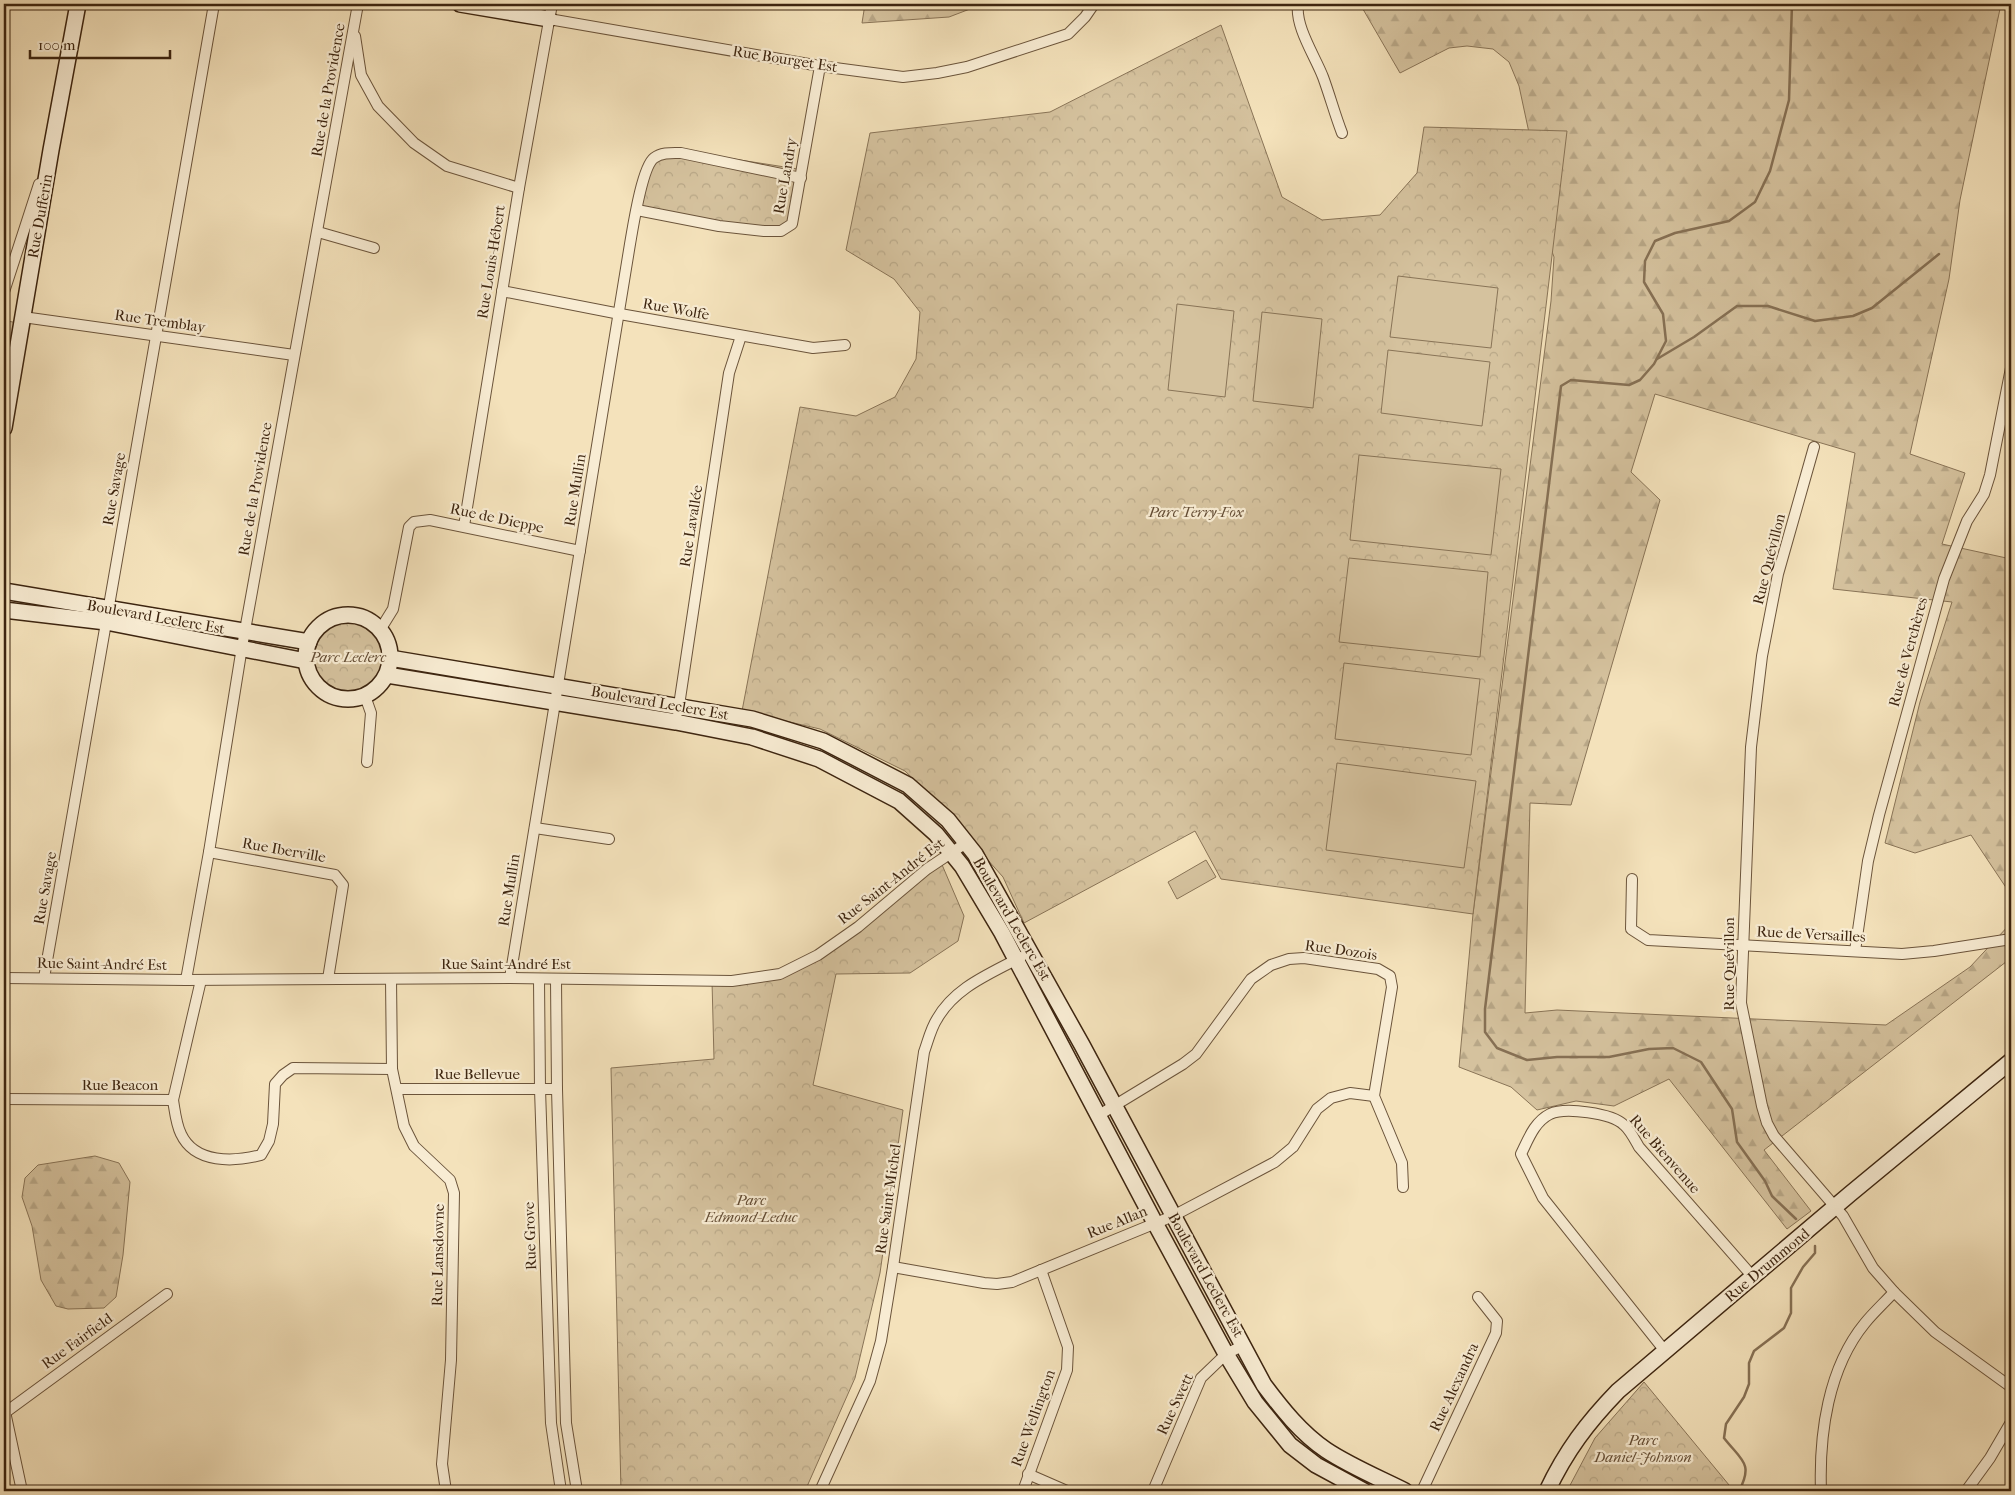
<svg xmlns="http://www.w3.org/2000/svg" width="2015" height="1495" viewBox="0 0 2015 1495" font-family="'IM FELL French Canon',serif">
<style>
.forest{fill:url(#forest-firs);stroke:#897457}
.park{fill:url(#park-crowns);stroke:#897457}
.pitch{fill:#d5c29e;stroke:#897457}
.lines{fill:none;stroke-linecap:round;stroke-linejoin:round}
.stream{stroke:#867054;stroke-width:2.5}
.street-casing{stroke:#6b543b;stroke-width:12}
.secondary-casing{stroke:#3d2510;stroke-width:18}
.street{stroke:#f8ecd3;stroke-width:10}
.secondary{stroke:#f8ecd3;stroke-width:15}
.labels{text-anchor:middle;stroke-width:4.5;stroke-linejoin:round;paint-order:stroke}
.street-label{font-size:15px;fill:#3d2510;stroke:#f8ecd3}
.park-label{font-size:15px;font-style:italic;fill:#634c34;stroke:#f8ecd3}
</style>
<defs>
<pattern id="forest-firs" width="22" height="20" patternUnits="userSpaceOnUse" patternTransform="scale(1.25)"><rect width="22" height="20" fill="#d5c29e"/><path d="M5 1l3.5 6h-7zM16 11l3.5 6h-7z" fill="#b8a787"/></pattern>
<pattern id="park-crowns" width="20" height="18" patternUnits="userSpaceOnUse" patternTransform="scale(1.25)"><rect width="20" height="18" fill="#d5c29e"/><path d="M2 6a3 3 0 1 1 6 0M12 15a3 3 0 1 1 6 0" fill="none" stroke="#b8a787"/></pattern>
</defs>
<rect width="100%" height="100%" fill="#f4e2bb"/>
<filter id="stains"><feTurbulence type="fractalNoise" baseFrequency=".004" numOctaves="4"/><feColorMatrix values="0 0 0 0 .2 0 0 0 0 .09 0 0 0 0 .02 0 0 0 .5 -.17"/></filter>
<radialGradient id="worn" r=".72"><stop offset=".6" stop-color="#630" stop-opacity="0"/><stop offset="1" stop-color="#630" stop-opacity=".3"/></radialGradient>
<g class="forest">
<path d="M865 4H983L949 17 862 23Z"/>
<path d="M1360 4H2001L1960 200 1949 279 1910 454 1965 473 1942 544 2011 559V895L1971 835 1915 853 1885 843 1920 702 1952 602 1833 589 1855 453 1655 394 1631 472 1660 500 1571 805 1530 803 1525 1013 1557 1010 1886 1025 1970 967 2011 923V958L1764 1150 1811 1211 1787 1229 1669 1079 1614 1106 1576 1101 1537 1110 1511 1087 1459 1067 1473 914 1551 301 1554 257 1534 203 1537 170 1519 86 1509 62 1493 49 1467 46 1449 48 1400 73Z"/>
<path d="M95 1156 119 1163 130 1182 123 1255 116 1297 104 1308 68 1309 56 1306 41 1280 32 1226 22 1197 25 1178 38 1165Z"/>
</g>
<g class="park">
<path d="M1221 25 1282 197 1322 220 1380 215 1417 173 1424 127 1567 131 1473 914 1221 879 1195 831 1024 923 1003 877 927 792 905 771 820 729 742 711 800 407 856 416 895 397 916 359 920 312 894 279 846 250 870 133 1050 112Z"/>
<path d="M676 150 804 170 787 232 757 229 638 206 643 167 660 152Z"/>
<path d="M4 320 21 324 4 422Z"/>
<circle cx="348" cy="657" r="42"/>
<path d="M940 860 964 916 958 941 910 973 836 974 813 1085 903 1110 880 1273 855 1378 805 1491H621L611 1068 714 1059 712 981 780 974 818 955Z"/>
<path d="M1644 1382 1734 1491H1567L1595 1438Z"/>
</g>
<g class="pitch">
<path d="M1398 276 1498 288 1491 348 1390 337Z"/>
<path d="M1177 304 1234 311 1225 397 1168 390Z"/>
<path d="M1262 312 1322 319 1313 408 1253 401Z"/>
<path d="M1388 350 1490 362 1482 426 1381 413Z"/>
<path d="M1359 455 1501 469 1491 555 1350 540Z"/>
<path d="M1349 558 1488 572 1480 657 1339 642Z"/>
<path d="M1344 663 1480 679 1471 755 1335 739Z"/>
<path d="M1337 763 1476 781 1464 868 1326 850Z"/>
<path d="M1206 860 1216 877 1177 899 1168 882Z"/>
</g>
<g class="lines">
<g class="stream">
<path d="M1792 4 1789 100 1770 171 1755 202 1729 221 1675 233 1655 241 1645 261 1644 282 1663 314 1666 341 1654 364 1640 380 1629 385 1571 380 1561 386 1485 1009V1032L1497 1048 1527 1060 1557 1057H1609L1649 1049 1673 1048 1701 1062 1732 1109 1737 1142 1765 1181 1772 1196 1796 1219"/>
<path d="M1657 359 1694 337 1737 306H1768L1815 321 1853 316 1872 308 1939 254"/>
<path d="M1739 1491C1754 1463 1741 1460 1724 1438L1726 1424 1744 1397 1749 1384V1363L1754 1351 1784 1328 1791 1313V1288L1803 1267 1815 1253V1246"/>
</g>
<defs>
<g id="street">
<path d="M1298 4C1295 27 1315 56 1323 77 1330 96 1335 115 1342 133"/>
<path d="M549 19 820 66 903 77 937 73 967 67 1068 34 1085 17 1094 4"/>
<path d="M355 36 361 75 378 106 414 143 447 166 519 188"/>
<path d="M637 210 719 226 764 231H781L792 224 820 66"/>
<path d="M318 232 374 248"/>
<path d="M502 291 620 314 813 348 845 345"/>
<path d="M4 292 39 184"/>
<path d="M23 317 294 355"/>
<path d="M1814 447 1778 574 1762 656 1751 747 1741 1003 1762 1106 1767 1123 1774 1136 1843 1216 1873 1268 1894 1292 1935 1332 2011 1387"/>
<path d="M464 526 519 188 552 4"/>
<path d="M380 630 393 609 409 527 414 522 430 520 580 551"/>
<path d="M365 696 371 713 367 762"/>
<path d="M678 712 729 373 741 336"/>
<path d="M535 828 609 839"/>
<path d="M209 852 335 875 343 885 328 979"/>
<path d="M1632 879 1631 929 1648 940 1902 954 1934 951 2011 939"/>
<path d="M1855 951 1868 861 1879 815 1944 579 1967 521 1984 494 1990 475 2011 368"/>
<path d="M4 978 186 980 510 978 732 981 780 974 818 955 858 927 927 869 966 843"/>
<path d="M44 978 214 4"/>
<path d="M510 978 630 244C633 227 642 167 654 158 662 152 672 153 681 153L801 178"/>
<path d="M391 979 392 1069 404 1126 414 1146 450 1180 454 1193 451 1360 442 1464 446 1491"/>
<path d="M539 979 540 1089 551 1423 561 1491"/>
<path d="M186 980 209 852 242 647 358 4"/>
<path d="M556 980 557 1089 566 1423 577 1491"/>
<path d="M397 1089H557"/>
<path d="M4 1099 173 1100 201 980"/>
<path d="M173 1100C175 1112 176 1124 181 1134 195 1164 234 1162 261 1155L269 1141 273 1124 275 1084 283 1075 293 1068 392 1069"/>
<path d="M1099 1115 1183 1064 1196 1054 1251 979 1271 965 1289 959 1304 958 1378 969 1390 976 1392 987 1374 1096 1402 1163 1403 1187"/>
<path d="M893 1267 984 1283 997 1284 1012 1282 1173 1216 1275 1162 1293 1147 1317 1109 1331 1098 1350 1093 1374 1096"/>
<path d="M1665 1351 1543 1198 1521 1154C1528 1140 1534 1122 1550 1114 1565 1107 1612 1113 1624 1125 1630 1130 1635 1140 1639 1147L1753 1277"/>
<path d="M4 1407 22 1491"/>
<path d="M6 1412 167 1294"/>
<path d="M1028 1474 1067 1491"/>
<path d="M820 1491 870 1381 881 1341 893 1267 924 1052C928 1041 931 1028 937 1019 955 987 990 974 1021 957"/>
<path d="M1023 1491 1067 1370 1068 1347 1041 1270"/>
<path d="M1153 1491 1201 1378 1226 1354 1244 1345"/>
<path d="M1422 1491 1496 1333 1497 1321 1478 1297"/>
<path d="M1821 1491C1819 1434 1828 1368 1865 1323 1874 1312 1885 1302 1894 1292"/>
<path d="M1966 1491 1990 1458 2011 1422"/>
</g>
<g id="secondary">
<path d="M460 4 549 19"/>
<path d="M4 428 51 150 78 4"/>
<path d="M4 591 309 642"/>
<path d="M4 610 106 622 306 661"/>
<circle cx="348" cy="657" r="42"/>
<path d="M390 658 752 719 823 741 908 785 948 820 975 854 1082 1045 1264 1385C1282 1409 1301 1433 1326 1450 1350 1466 1379 1478 1405 1491"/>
<path d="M387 675 676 722 752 737 819 759 899 801 936 834 962 866 1002 933 1155 1223 1226 1354 1255 1402 1290 1445 1316 1465 1364 1491"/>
<path d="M1547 1491C1566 1451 1587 1423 1618 1391L1850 1194 2011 1061"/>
</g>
</defs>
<use href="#street" class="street-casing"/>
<use href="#secondary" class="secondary-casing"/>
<use href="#street" class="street"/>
<use href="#secondary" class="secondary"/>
</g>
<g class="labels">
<g class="street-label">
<text transform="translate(785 59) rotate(9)" y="5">Rue Bourget Est</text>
<text transform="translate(328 90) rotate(-80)" y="5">Rue de la Providence</text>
<text transform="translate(785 176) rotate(-80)" y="5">Rue Landry</text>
<text transform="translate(40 216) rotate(-80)" y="5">Rue Dufferin</text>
<text transform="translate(491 262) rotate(-81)" y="5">Rue Louis-Hébert</text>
<text transform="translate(676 309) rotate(10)" y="5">Rue Wolfe</text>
<text transform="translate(160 321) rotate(8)" y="5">Rue Tremblay</text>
<text transform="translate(114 489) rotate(-80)" y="5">Rue Savage</text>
<text transform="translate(255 489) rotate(-80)" y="5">Rue de la Providence</text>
<text transform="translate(575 490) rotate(-81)" y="5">Rue Mullin</text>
<text transform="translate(497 518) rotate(12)" y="5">Rue de Dieppe</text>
<text transform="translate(691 526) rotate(-81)" y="5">Rue Lavallée</text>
<text transform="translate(1769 559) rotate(-76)" y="5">Rue Quévillon</text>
<text transform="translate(156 617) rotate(10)" y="5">Boulevard Leclerc Est</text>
<text transform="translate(1908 652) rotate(-75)" y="5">Rue de Verchères</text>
<text transform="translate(660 703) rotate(10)" y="5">Boulevard Leclerc Est</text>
<text transform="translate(284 850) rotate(10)" y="5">Rue Iberville</text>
<text transform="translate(891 881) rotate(-38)" y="5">Rue Saint-André Est</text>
<text transform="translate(45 888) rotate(-80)" y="5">Rue Savage</text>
<text transform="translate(509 890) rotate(-81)" y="5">Rue Mullin</text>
<text transform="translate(1012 919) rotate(60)" y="5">Boulevard Leclerc Est</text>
<text transform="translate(1811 934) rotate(3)" y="5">Rue de Versailles</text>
<text transform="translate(1341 950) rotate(8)" y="5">Rue Dozois</text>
<text transform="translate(102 964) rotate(1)" y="5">Rue Saint-André Est</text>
<text x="506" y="969">Rue Saint-André Est</text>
<text transform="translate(1729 964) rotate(-90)" y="5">Rue Quévillon</text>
<text x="477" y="1079">Rue Bellevue</text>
<text x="120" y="1090">Rue Beacon</text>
<text transform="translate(1665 1154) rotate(49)" y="5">Rue Bienvenue</text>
<text transform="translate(888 1199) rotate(-82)" y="5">Rue Saint-Michel</text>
<text transform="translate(1117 1222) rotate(-22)" y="5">Rue Allan</text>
<text transform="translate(530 1236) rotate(-92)" y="5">Rue Grove</text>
<text transform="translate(438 1255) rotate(-89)" y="5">Rue Lansdowne</text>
<text transform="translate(1767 1265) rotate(-40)" y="5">Rue Drummond</text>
<text transform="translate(1206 1275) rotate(61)" y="5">Boulevard Leclerc Est</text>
<text transform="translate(77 1341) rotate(-36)" y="5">Rue Fairfield</text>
<text transform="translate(1454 1387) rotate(-65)" y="5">Rue Alexandra</text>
<text transform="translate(1175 1404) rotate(-65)" y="5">Rue Swett</text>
<text transform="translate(1033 1418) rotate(-70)" y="5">Rue Wellington</text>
</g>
<g class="park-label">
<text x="1196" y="517">Parc Terry-Fox</text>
<text x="348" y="662">Parc Leclerc</text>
<text x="751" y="1205">Parc<tspan x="751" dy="17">Edmond-Leduc</tspan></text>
<text x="1643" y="1445">Parc<tspan x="1643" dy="17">Daniel-Johnson</tspan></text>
</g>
</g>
<rect width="2015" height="1495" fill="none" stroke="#f4e2bb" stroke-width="20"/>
<rect x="5" y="5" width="2005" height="1485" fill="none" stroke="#3d2510" stroke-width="2.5"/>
<rect x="10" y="10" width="1995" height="1475" fill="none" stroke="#3d2510"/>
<path d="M30 50v8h140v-8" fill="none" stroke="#3d2510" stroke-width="2.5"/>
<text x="38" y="50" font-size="15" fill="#3d2510" stroke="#f8ecd3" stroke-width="4" paint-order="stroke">100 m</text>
<rect width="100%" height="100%" filter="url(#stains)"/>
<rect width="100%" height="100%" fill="url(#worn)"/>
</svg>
